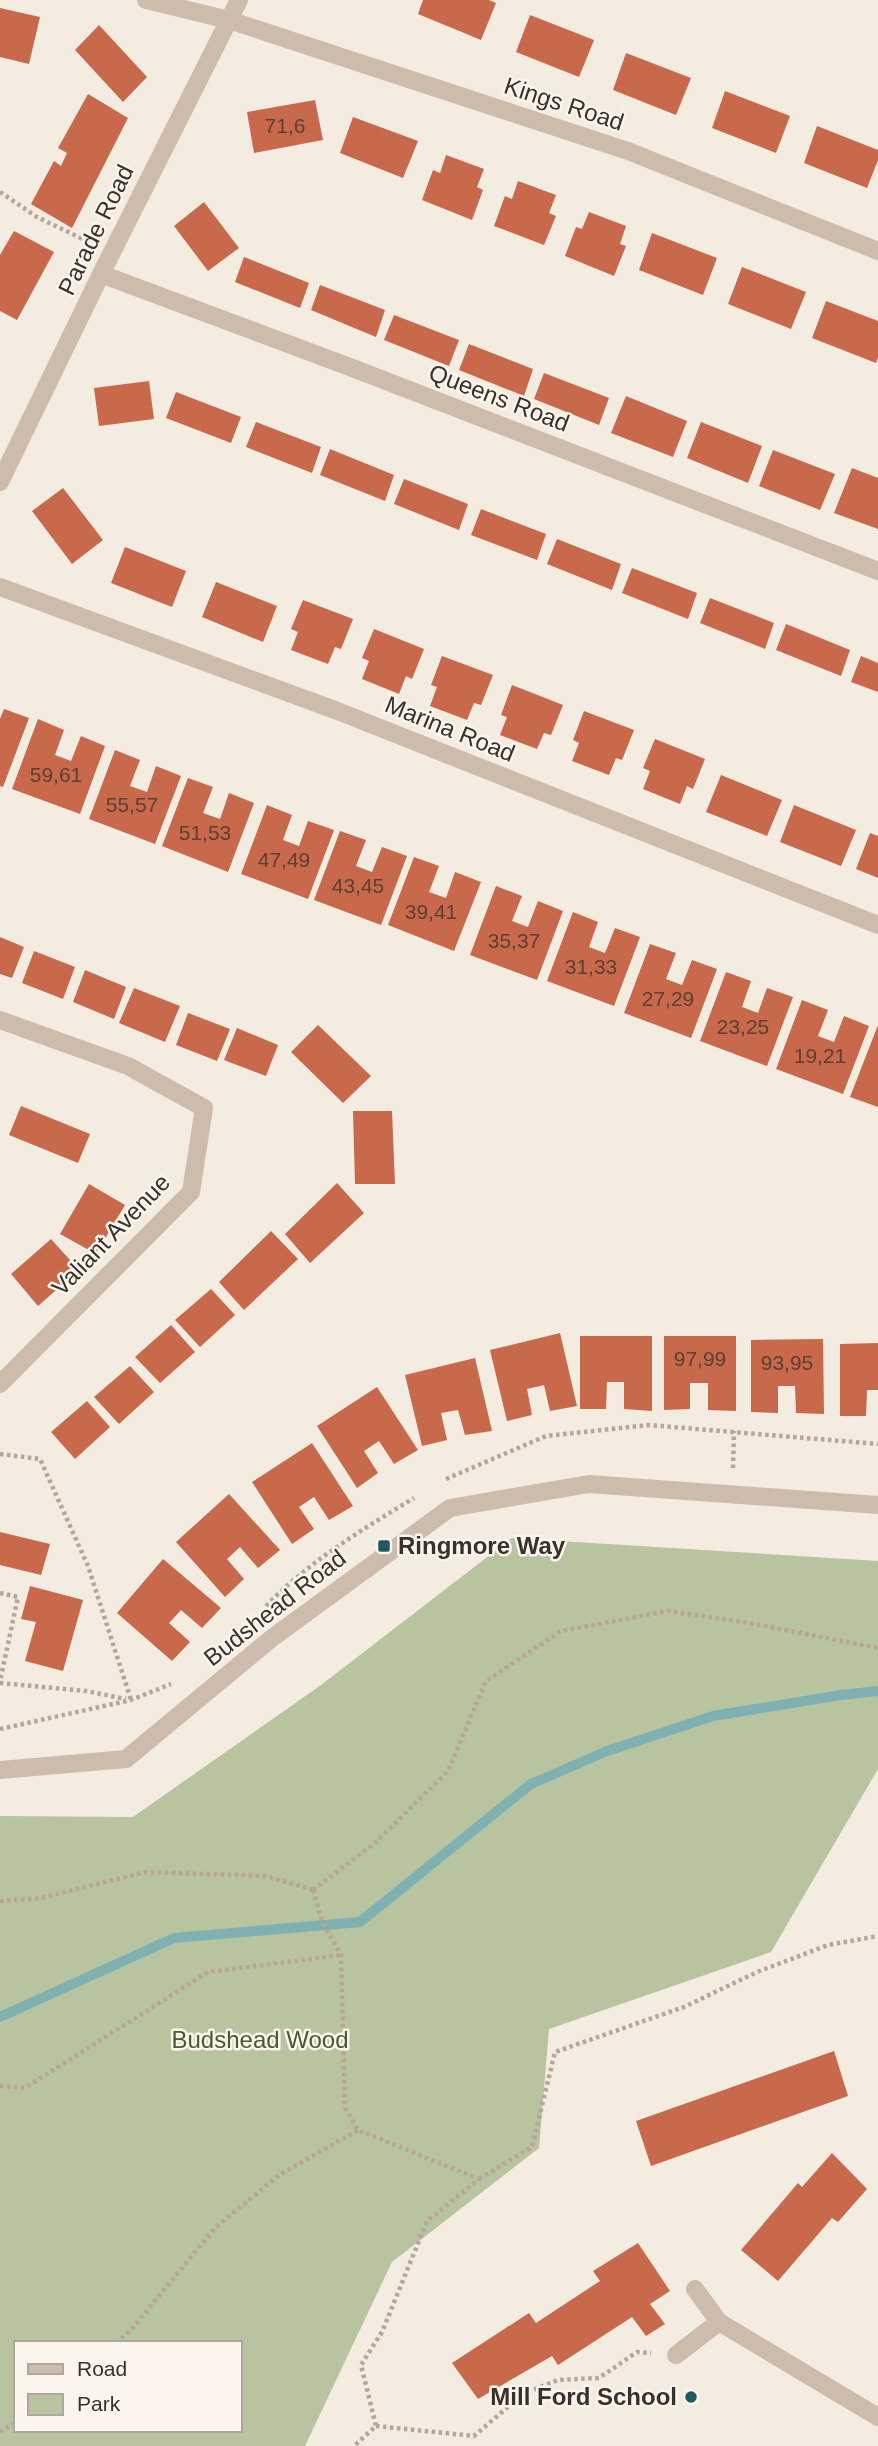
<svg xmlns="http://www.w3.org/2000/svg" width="878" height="2446" viewBox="0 0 878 2446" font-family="Arial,sans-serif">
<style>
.green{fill:#b8c4a0;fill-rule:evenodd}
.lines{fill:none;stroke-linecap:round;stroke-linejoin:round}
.stream{stroke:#7fb0b2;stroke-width:10}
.building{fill:#c8694b}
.path{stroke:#b9a596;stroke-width:4.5;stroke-dasharray:3.5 3.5;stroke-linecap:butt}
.minor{stroke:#cdbbac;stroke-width:18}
.tertiary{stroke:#cdbbac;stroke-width:18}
.poi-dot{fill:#1f5a5e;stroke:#fbf5ee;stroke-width:2.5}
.labels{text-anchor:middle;stroke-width:5;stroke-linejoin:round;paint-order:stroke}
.number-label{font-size:21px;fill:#5e3e33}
.street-label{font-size:24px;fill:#3b302b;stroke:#fbf5ee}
.poi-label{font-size:24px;font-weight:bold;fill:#3b302b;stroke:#fbf5ee;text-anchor:start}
.park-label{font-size:24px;fill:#4a5a2e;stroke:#fbf5ee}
</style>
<rect width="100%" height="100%" fill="#f4ebe1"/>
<path class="green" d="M512 1538 878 1561V1769L771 1952 549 2029 539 2148 392 2262 305 2446H0V1816L133 1817 321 1685ZM16 2343H240V2430H16Z"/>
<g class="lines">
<path class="stream" d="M0 2017 174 1938 360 1922 531 1784 607 1751 713 1716 841 1695 878 1691"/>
</g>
<g class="building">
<path d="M423 0H489L496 3 481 40 418 14Z"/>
<path d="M0 8 40 17 29 64 0 57Z"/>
<path d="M530 15 594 40 579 77 516 52Z"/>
<path d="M99 25 147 77 123 102 75 50Z"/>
<path d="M626 53 691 78 676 115 613 90Z"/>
<path d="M725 91 790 116 776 153 712 128Z"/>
<path d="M88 94 128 118 72 228 31 204 54 161 61 166 67 153 58 148Z"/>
<path d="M315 100 323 140 254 153 247 112Z"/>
<path d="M353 117 418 141 403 178 340 153Z"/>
<path d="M817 126 878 150V160L867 188 804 163Z"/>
<path d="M446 155 484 169 477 187 483 190 472 220 422 200 433 170 440 173Z"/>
<path d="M518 181 556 195 549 213 556 216 544 245 494 226 505 196 512 199Z"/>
<path d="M204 202 239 248 208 271 174 226Z"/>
<path d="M589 212 626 226 620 244 626 246 614 276 565 256 576 227 582 229Z"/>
<path d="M14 231 54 252 17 320 0 311V255Z"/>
<path d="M652 233 717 258 703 295 639 270Z"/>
<path d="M244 257 309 283 300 308 235 282Z"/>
<path d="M742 267 806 292 791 329 728 304Z"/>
<path d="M320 285 385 310 376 337 311 310Z"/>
<path d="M826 301 878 321V357L876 363 812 338Z"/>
<path d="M394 315 459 340 449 366 384 340Z"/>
<path d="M469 344 533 369 524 396 459 370Z"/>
<path d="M544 373 609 398 599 425 534 399Z"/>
<path d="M149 381 154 419 99 426 94 388Z"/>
<path d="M176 392 241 417 231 443 166 418Z"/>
<path d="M626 396 687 421 673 457 611 433Z"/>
<path d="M256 422 321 447 312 473 246 447Z"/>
<path d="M701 422 762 446 748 483 687 458Z"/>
<path d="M330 449 394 475 385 501 320 475Z"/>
<path d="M773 450 835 474 820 510 759 486Z"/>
<path d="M852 468 878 478V529L834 513Z"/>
<path d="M404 479 468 504 459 530 394 504Z"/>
<path d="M63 488 103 540 72 564 32 511Z"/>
<path d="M481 509 546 534 537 560 471 535Z"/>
<path d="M557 539 621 564 612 590 547 564Z"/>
<path d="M125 547 186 571 172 607 111 583Z"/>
<path d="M632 568 697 593 688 619 622 593Z"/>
<path d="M216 582 277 606 263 642 202 617Z"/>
<path d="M710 598 774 623 765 649 700 623Z"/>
<path d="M303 600 353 619 341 649 335 647 328 664 291 650 298 632 291 629Z"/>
<path d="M786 624 850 650 841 676 776 650Z"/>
<path d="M374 629 424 649 412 679 406 676 399 694 362 679 369 661 362 658Z"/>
<path d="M442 656 493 675 481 705 474 703 467 720 430 706 437 687 431 685Z"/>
<path d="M861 656 878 663V692L851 682Z"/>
<path d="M512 685 563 705 551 735 544 733 537 749 500 735 507 717 501 715Z"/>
<path d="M4 709 29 718 3 787 0 786V719Z"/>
<path d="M584 711 634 730 622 760 616 758 609 775 572 761 579 743 573 740Z"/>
<path d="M38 719 64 730 55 755 71 761 81 736 105 746 80 814 12 789Z"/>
<path d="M655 739 705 759 693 789 687 786 680 804 643 789 650 771 643 768Z"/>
<path d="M115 750 140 760 130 786 147 792 156 766 181 776 155 844 89 819Z"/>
<path d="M721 775 782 800 767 836 706 812Z"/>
<path d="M188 778 213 787 203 813 220 819 229 793 254 803 228 872 162 846Z"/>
<path d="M267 805 292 815 283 840 299 846 308 821 334 830 308 899 241 874Z"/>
<path d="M794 805 856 830 841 866 780 842Z"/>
<path d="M340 831 366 840 356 866 372 872 382 847 407 856 381 925 314 900Z"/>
<path d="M870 833 878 836V878L856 869Z"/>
<path d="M414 857 439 866 429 892 446 898 455 872 481 882 454 951 388 925Z"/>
<path d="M496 886 522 896 512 921 528 927 538 901 563 911 537 980 470 955Z"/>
<path d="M573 912 598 922 589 947 605 953 615 928 640 937 614 1006 547 981Z"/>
<path d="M0 937 24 947 12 978 0 974Z"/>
<path d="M650 944 676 953 666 979 682 985 692 960 717 969 691 1038 624 1013Z"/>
<path d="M34 951 75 967 63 999 22 983Z"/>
<path d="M85 970 126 987 114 1019 73 1002Z"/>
<path d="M726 972 751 981 742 1007 758 1013 767 988 793 997 767 1066 700 1041Z"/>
<path d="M134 988 180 1006 165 1042 119 1023Z"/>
<path d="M802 1000 828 1010 818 1036 834 1042 844 1016 869 1026 843 1094 776 1069Z"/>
<path d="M188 1013 230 1029 217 1061 176 1045Z"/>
<path d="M318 1025 371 1076 343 1103 291 1052Z"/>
<path d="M878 1025V1107L850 1097Z"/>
<path d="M237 1028 278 1045 266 1076 224 1060Z"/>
<path d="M21 1106 90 1134 78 1163 9 1135Z"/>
<path d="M353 1111H392L395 1184H355Z"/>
<path d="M337 1183 364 1213 310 1263 285 1234Z"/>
<path d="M89 1184 125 1205 96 1254 60 1234Z"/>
<path d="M271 1231 298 1259 244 1310 219 1282Z"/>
<path d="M51 1239 79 1270 38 1306 11 1274Z"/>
<path d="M211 1289 235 1315 200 1347 175 1320Z"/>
<path d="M171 1325 195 1352 160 1383 135 1357Z"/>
<path d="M560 1333 577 1406 550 1411 544 1385 527 1389 532 1415 507 1421 490 1350Z"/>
<path d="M580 1336H652V1411L624 1409V1382H607L606 1409H580Z"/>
<path d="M664 1336H736V1411L708 1410V1383H690V1409L664 1410Z"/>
<path d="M823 1339 824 1414 796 1413 795 1386H778V1413L751 1412V1340Z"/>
<path d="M878 1343V1390H867L866 1416H840V1344Z"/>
<path d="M475 1358 492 1431 465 1435 458 1410 441 1413 447 1440 422 1446 405 1375Z"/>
<path d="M130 1366 154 1392 119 1424 94 1397Z"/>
<path d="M377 1387 418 1450 394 1464 379 1441 364 1451 378 1473 357 1488 317 1426Z"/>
<path d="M87 1401 110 1427 75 1459 51 1432Z"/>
<path d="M312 1443 353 1506 329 1520 314 1497 299 1507 314 1529 292 1544 252 1482Z"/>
<path d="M229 1494 280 1550 258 1568 240 1547 227 1559 244 1579 225 1597 176 1542Z"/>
<path d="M0 1532 50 1544 41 1575 0 1565Z"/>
<path d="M163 1559 221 1608 202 1628 181 1610 169 1623 190 1642 172 1661 117 1613Z"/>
<path d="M30 1586 83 1600 63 1671 25 1661 36 1622 21 1619Z"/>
<path d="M834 2051 848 2096 651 2166 636 2121Z"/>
<path d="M832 2153 867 2189 838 2222 832 2218 778 2281 741 2250 798 2183 802 2187Z"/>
<path d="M638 2243 670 2291 650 2304 665 2324 646 2336 632 2317 558 2365 552 2356 478 2399 452 2363 529 2313 536 2323 600 2281 593 2271Z"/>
</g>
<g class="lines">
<g class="path">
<path d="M0 192 37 217 89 242"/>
<path d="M0 1454 40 1459 88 1566 131 1700"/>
<path d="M733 1468 734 1431"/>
<path d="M446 1479 546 1436 648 1425 878 1444"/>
<path d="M0 1593 18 1597 0 1681"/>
<path d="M266 1606C308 1562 363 1529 414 1498"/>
<path d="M0 1683 86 1691 126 1699"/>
<path d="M0 1729 131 1700 171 1684"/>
<path d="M313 1890 322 1921 341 1955 345 2108 358 2130 479 2179 427 2221 382 2332 361 2365 376 2426 354 2446"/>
<path d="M313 1890 375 1843 448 1771 486 1681 561 1631 668 1611 755 1624 878 1648"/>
<path d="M0 1901 41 1898 145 1872 266 1876 313 1890"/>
<path d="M0 2086 25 2088 208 1972 341 1955"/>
<path d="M479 2179 532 2147 555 2052 684 2007 757 1972 828 1945 878 1936"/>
<path d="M116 2343 131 2330 215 2228 279 2175 358 2130"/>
<path d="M376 2426 474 2436 523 2394 558 2380 599 2378 637 2352 651 2353"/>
<path d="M0 2432 16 2422"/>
</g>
<g class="minor">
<path d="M146 0 229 20 628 151 878 251"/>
<path d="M101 274 355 369 878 571"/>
<path d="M0 482 101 274 239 0"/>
<path d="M0 587 335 710 878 925"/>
<path d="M0 1020 128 1066 204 1108 191 1192 0 1384"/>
<path d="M695 2289 719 2322 878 2417"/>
<path d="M676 2355 719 2322"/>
</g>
<path class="tertiary" d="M0 1770 126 1759 272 1638 450 1508 589 1484 878 1505"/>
</g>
<g class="poi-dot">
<rect x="377" y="1539" width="14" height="14" rx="3.5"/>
<circle cx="691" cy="2397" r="7"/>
</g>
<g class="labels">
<g class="number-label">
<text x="285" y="133">71,6</text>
<text x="56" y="782">59,61</text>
<text x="132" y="812">55,57</text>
<text x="205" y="840">51,53</text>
<text x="284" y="867">47,49</text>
<text x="358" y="893">43,45</text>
<text x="431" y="919">39,41</text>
<text x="514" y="948">35,37</text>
<text x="591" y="974">31,33</text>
<text x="668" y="1006">27,29</text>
<text x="743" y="1034">23,25</text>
<text x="820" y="1063">19,21</text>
<text x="700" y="1366">97,99</text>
<text x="787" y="1370">93,95</text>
</g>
<g class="street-label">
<text transform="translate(564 104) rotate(18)" y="8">Kings Road</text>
<text transform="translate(96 230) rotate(-64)" y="8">Parade Road</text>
<text transform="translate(499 398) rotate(21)" y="8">Queens Road</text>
<text transform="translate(450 729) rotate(22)" y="8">Marina Road</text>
<text transform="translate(111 1235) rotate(-46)" y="8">Valiant Avenue</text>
<text transform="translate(275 1608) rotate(-38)" y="8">Budshead Road</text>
</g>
<g class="poi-label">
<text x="398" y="1554">Ringmore Way</text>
<text x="677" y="2405" text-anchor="end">Mill Ford School</text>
</g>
<g class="park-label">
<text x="260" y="2048">Budshead Wood</text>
</g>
</g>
<rect x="14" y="2341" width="228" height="91" fill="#fbf5ee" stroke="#aea6a0" stroke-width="2"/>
<rect x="28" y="2364" width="35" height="10" fill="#cdbbac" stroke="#aea6a0" stroke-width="2"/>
<text x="77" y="2376" font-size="21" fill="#3b302b">Road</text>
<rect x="28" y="2394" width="35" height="21" fill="#b8c4a0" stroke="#aea6a0" stroke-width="2"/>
<text x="77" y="2411" font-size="21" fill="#3b302b">Park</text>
</svg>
